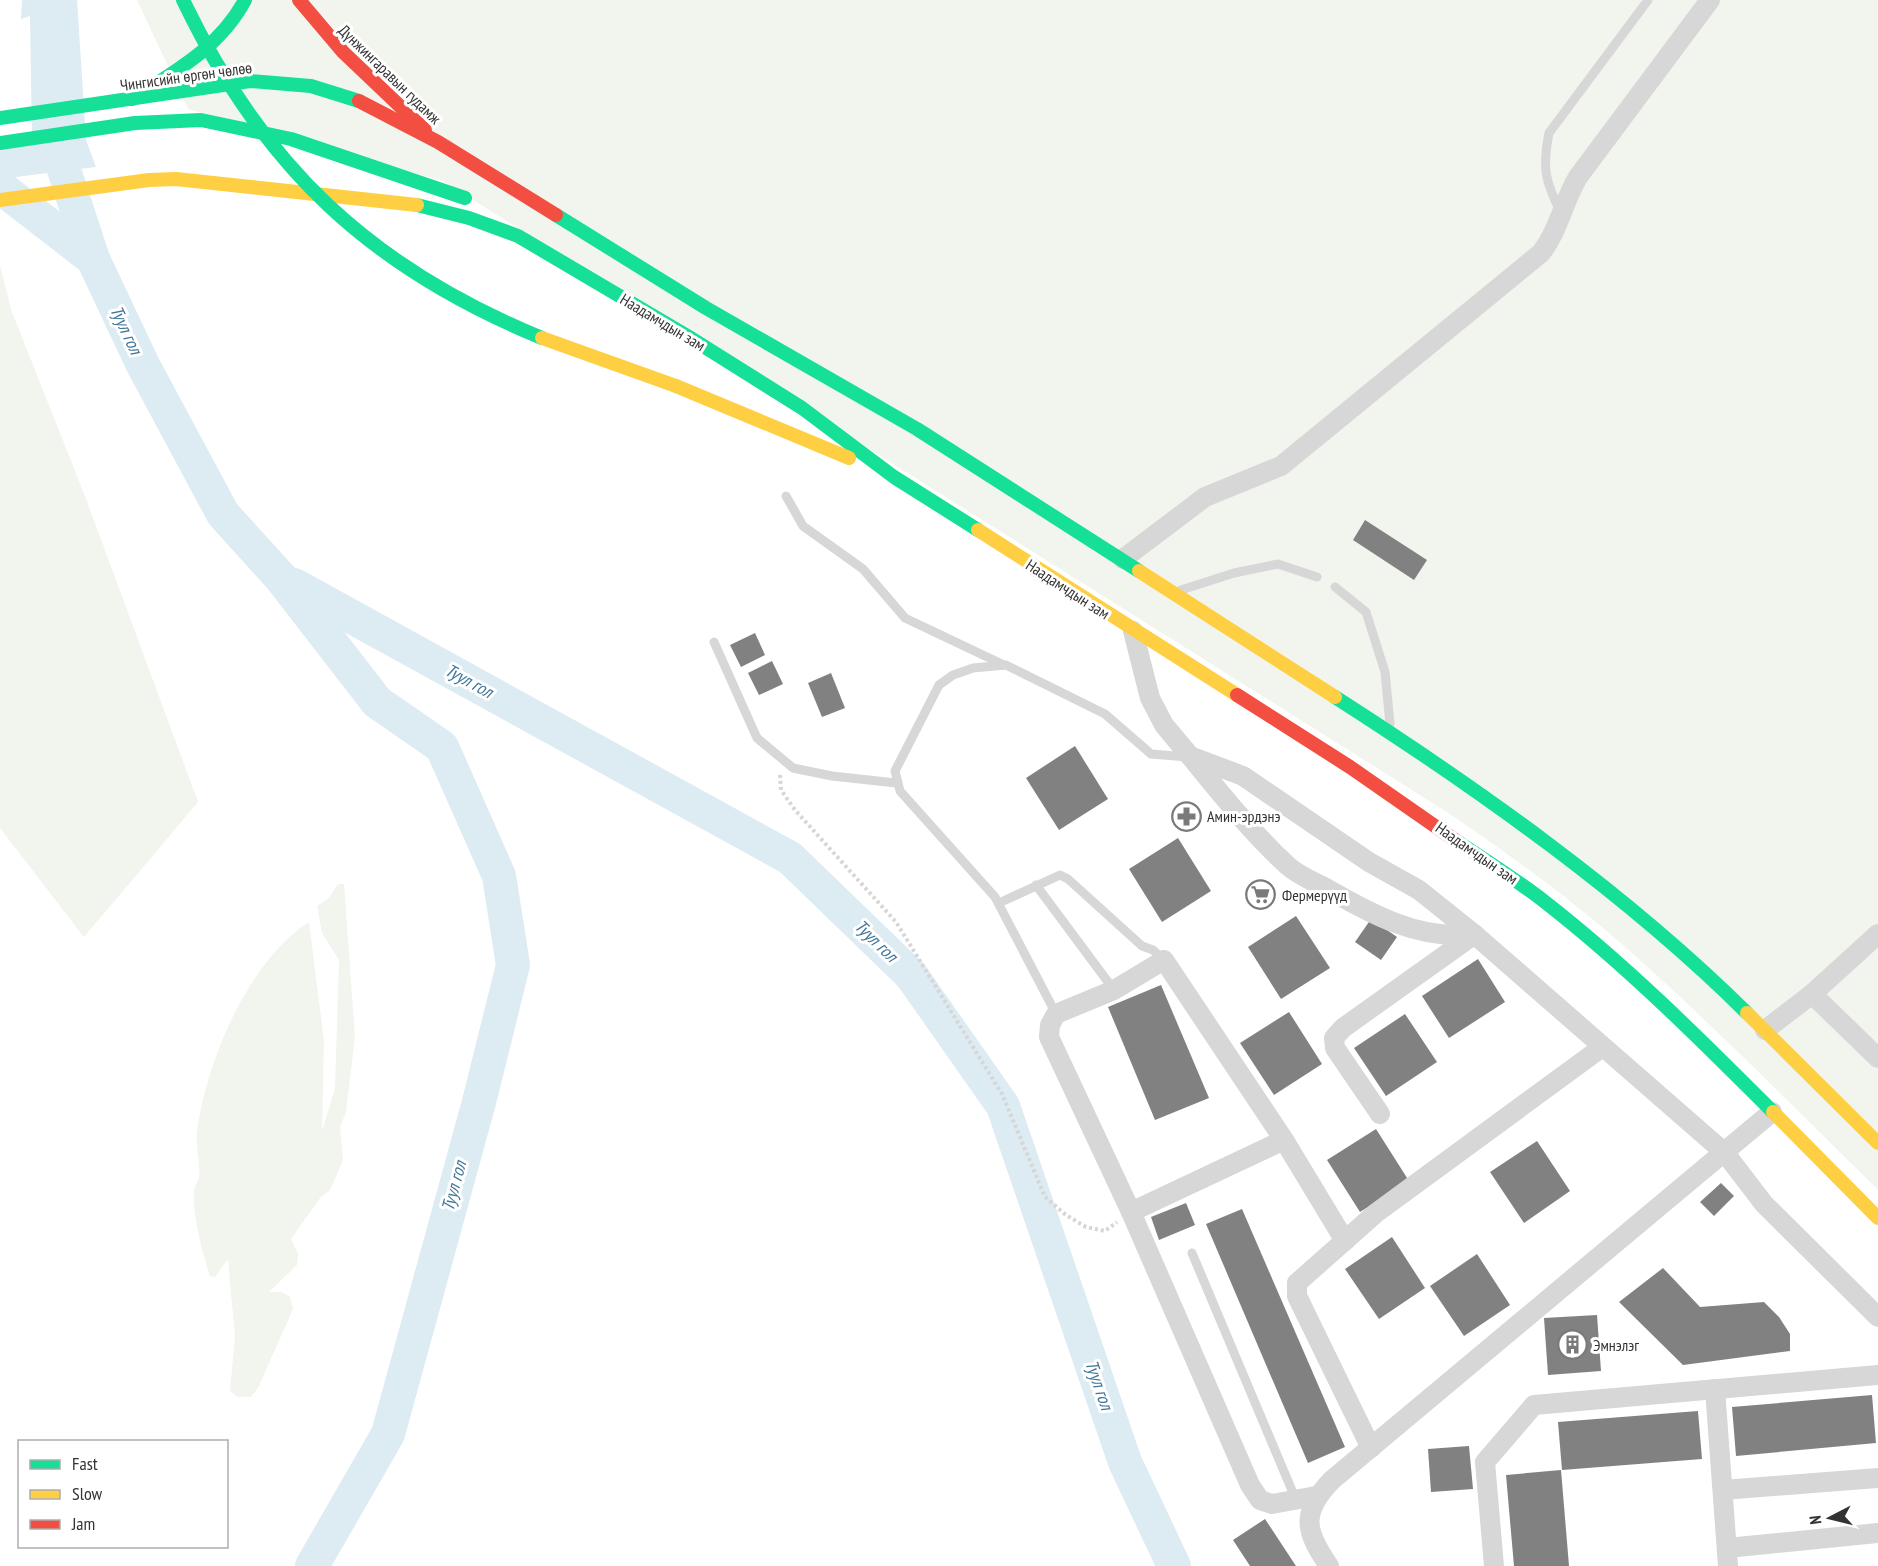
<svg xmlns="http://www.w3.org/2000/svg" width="1878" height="1566" viewBox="0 0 1878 1566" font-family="'PT Sans Narrow',sans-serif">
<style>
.green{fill:#f1f5ed}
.water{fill:#ddebf3}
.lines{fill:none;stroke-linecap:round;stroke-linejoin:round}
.river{stroke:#ddebf3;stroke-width:34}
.building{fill:#818181}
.path{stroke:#d6d6d6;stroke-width:4;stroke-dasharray:3 3;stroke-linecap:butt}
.lane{stroke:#d7d7d7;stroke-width:9}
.street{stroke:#d7d7d7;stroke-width:20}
.fast{stroke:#16e098;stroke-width:14}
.slow{stroke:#ffcf43;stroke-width:14}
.jam{stroke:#f24e42;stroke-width:14}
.fast-bridge{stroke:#16e098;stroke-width:14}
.slow-bridge{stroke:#ffcf43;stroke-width:14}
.labels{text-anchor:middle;stroke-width:6;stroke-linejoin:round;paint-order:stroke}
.street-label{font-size:16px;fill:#333;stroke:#fff}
.poi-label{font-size:16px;fill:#333;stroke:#fff;text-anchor:start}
.water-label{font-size:18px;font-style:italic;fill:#3f7597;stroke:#fff}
</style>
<rect width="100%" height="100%" fill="#fff"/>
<g class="green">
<path d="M137 0H1878V1190C1797 1110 1717 1029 1632 953 1575 902 1513 857 1450 814L443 181 188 109Z"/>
<path d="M0 266 12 312 86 499 198 802 84 937 0 828Z"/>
<path d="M338 884H344L355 1037 346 1112 340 1127 343 1160 330 1190 320 1198 291 1239 298 1254 297 1265 269 1292H282L290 1297 293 1309 258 1388 251 1397H238L230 1391 235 1337 228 1259 215 1277 210 1276C203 1254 192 1214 194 1191 194 1186 198 1182 199 1178 201 1163 195 1147 197 1132 206 1062 248 961 309 922L324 1041 322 1131 335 1088 339 960 322 933 317 906 328 899Z"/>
</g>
<path class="water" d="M22 0H77L86 140 96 167 0 179V139L32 142 30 16 21 19Z"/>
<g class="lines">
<g class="river">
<path d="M50 127 93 259"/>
<path d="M0 187 93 259 143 365 223 514 281 578 377 702 442 747 499 876 513 965 479 1102 388 1434 312 1566"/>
<path d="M294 585 790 858 911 975 1003 1106 1125 1462 1174 1566"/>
</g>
</g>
<g class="building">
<path d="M1365 520 1427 560 1414 580 1353 540Z"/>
<path d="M755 633 765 655 741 667 730 645Z"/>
<path d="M772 661 783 684 759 695 748 673Z"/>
<path d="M831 673 845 708 822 717 808 683Z"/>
<path d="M1075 746 1108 799 1059 830 1026 778Z"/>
<path d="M1178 838 1211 891 1162 922 1129 869Z"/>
<path d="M1296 916 1330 968 1281 999 1248 947Z"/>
<path d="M1371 919 1397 937 1381 960 1355 942Z"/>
<path d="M1478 959 1505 1002 1449 1038 1422 996Z"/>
<path d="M1161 985 1209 1098 1155 1120 1108 1007Z"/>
<path d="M1289 1012 1322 1064 1274 1095 1240 1043Z"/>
<path d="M1405 1014 1437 1062 1386 1096 1354 1048Z"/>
<path d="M1376 1129 1409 1181 1360 1212 1327 1160Z"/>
<path d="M1537 1141 1570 1191 1524 1223 1490 1172Z"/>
<path d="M1721 1183 1734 1196 1714 1216 1700 1202Z"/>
<path d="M1186 1203 1195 1225 1159 1240 1151 1217Z"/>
<path d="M1242 1209 1345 1447 1308 1463 1206 1224Z"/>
<path d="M1392 1237 1425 1288 1379 1319 1345 1269Z"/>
<path d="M1477 1254 1510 1305 1464 1336 1430 1286Z"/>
<path d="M1663 1268 1700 1307 1764 1302 1779 1317 1790 1334V1351L1683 1365 1619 1302Z"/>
<path d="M1597 1315 1601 1371 1548 1375 1544 1318Z"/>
<path d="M1872 1395 1876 1443 1736 1456 1732 1407Z"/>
<path d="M1698 1411 1702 1459 1562 1470 1558 1422Z"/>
<path d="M1469 1446 1473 1489 1431 1492 1428 1449Z"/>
<path d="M1561 1470 1569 1566H1514L1506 1475Z"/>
<path d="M1265 1519 1296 1566H1250L1233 1540Z"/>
</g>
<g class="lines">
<path class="path" d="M780 775 781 790 795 810 896 922 1002 1094 1045 1197 1066 1215 1086 1227 1105 1231 1117 1222"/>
<g class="lane">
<path d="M1561 213C1545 181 1542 168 1549 133L1648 0"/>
<path d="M786 496 803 526 863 569 905 618 1004 665"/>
<path d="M1335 587 1366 612 1385 672 1390 724"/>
<path d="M1181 590 1234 573 1278 564 1317 577"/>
<path d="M714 642 757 738 793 768 832 776 896 783"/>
<path d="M1036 885 1114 990"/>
<path d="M999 903 1060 875 1068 879 1142 946 1153 950 1164 960"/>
<path d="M1056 1014 995 897 900 791 895 771 939 685 953 675 973 668 1006 665 1105 714 1151 754 1188 757"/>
<path d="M1192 1253 1296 1500"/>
</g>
<g class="street">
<path d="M1123 559 1205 497 1281 466 1541 253C1559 230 1563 202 1578 177L1710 0"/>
<path d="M1133 631 1150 698 1164 725 1190 756 1243 776 1369 862 1419 890 1474 934 1725 1153 1764 1204 1878 1317"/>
<path d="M1190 756C1221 794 1252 833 1288 866 1298 875 1312 881 1324 887 1369 913 1419 941 1474 934"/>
<path d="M1812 994 1878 1058"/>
<path d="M1765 1030 1812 994 1878 934"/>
<path d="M1380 1114 1335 1048 1334 1038 1343 1028 1472 936"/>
<path d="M1284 1140 1131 1212 1049 1037 1050 1025 1056 1014 1114 990 1164 960 1284 1140 1345 1241"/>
<path d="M1131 1212 1250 1485 1260 1500 1272 1504 1316 1496"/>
<path d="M1715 1389 1728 1566"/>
<path d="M1371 1448 1297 1296V1283L1376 1213 1601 1048"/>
<path d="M1723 1490 1878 1478"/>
<path d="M1727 1548 1878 1533"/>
<path d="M1329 1566C1305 1531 1300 1513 1332 1480L1772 1112"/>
<path d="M1494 1566 1485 1462 1534 1405 1878 1375"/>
</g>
<g class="fast">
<path d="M132 99C176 71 220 47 245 0"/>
<path d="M0 118 250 81 311 86 359 101"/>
<path d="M0 143 135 123 201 120 291 139 465 198"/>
<path d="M417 205 469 218 518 236 689 337 802 408 894 477 978 530"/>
<path d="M556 215 706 308 917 429 1139 571"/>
<path d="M1335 697C1477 788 1627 894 1747 1013"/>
<path d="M1455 840C1485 860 1517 880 1545 902 1627 966 1700 1039 1773 1112"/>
</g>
<g class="slow">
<path d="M0 200 149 180 176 179 417 205"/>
<path d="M676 386 849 458"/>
<path d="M978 530 1237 695"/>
<path d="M1139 571 1335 697"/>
<path d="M1747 1013 1878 1143"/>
<path d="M1773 1112 1878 1218"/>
</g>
<g class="jam">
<path d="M299 0 343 52 425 130"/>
<path d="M359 101 438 142 556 215"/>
<path d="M1237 695 1350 767 1455 840"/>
</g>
<path class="fast-bridge" d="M183 0C263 167 371 268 542 338"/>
<path class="slow-bridge" d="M542 338 676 386"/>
</g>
<defs>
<symbol id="pharmacy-ring" viewBox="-11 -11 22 22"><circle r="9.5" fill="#fff" stroke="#7a7a7a" stroke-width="1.5"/><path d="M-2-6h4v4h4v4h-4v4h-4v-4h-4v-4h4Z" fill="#7a7a7a"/></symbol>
<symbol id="supermarket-ring" viewBox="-11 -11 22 22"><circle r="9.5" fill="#fff" stroke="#7a7a7a" stroke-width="1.5"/><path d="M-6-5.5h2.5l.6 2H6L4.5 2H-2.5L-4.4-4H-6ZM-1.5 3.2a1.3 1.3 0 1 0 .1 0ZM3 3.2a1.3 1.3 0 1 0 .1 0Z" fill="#7a7a7a"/></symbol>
<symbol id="building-ring" viewBox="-11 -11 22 22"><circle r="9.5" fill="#fff" stroke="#7a7a7a" stroke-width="1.5"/><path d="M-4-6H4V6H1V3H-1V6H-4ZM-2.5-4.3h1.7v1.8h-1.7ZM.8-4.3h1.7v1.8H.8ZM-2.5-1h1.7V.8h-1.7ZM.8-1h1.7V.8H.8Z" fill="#7a7a7a"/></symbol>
</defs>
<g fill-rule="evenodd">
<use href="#pharmacy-ring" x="1170" y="800" width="33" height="33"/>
<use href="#supermarket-ring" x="1244" y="878" width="33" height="33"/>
<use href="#building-ring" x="1556" y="1328" width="33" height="33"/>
</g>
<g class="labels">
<g class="street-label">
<text transform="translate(390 74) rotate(44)" y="6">Дүнжингаравын гудамж</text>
<text transform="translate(186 76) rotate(-8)" y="6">Чингисийн өргөн чөлөө</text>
<text transform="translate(663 322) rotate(31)" y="6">Наадамчдын зам</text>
<text transform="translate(1068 589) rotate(33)" y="6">Наадамчдын зам</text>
<text transform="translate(1477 853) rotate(35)" y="6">Наадамчдын зам</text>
</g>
<g class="poi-label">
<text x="1207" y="822">Амин-эрдэнэ</text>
<text x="1282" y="901">Фермерүүд</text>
<text x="1593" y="1351">Эмнэлэг</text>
</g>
<g class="water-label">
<text transform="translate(126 330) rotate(65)" y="6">Туул гол</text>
<text transform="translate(469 681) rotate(29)" y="6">Туул гол</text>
<text transform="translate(876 941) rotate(44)" y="6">Туул гол</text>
<text transform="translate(454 1186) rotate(-75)" y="6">Туул гол</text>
<text transform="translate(1099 1385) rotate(71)" y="6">Туул гол</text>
</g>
</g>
<rect x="18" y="1440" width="210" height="108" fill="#ffffff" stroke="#adadad" stroke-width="1.5"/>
<rect x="30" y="1460" width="30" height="9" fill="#16e098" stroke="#adadad" stroke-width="1.5"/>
<text x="72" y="1470" font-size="18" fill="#333333">Fast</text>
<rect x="30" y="1490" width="30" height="9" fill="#ffcf43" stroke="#adadad" stroke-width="1.5"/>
<text x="72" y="1500" font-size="18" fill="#333333">Slow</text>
<rect x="30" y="1520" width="30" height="9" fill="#f24e42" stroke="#adadad" stroke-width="1.5"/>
<text x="72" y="1530" font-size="18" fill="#333333">Jam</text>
<g transform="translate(1830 1518) rotate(263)" stroke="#ffffff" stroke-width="4.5" paint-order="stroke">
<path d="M0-4.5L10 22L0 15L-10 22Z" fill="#333333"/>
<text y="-9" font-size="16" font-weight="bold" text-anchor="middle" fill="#333333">N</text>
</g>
</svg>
